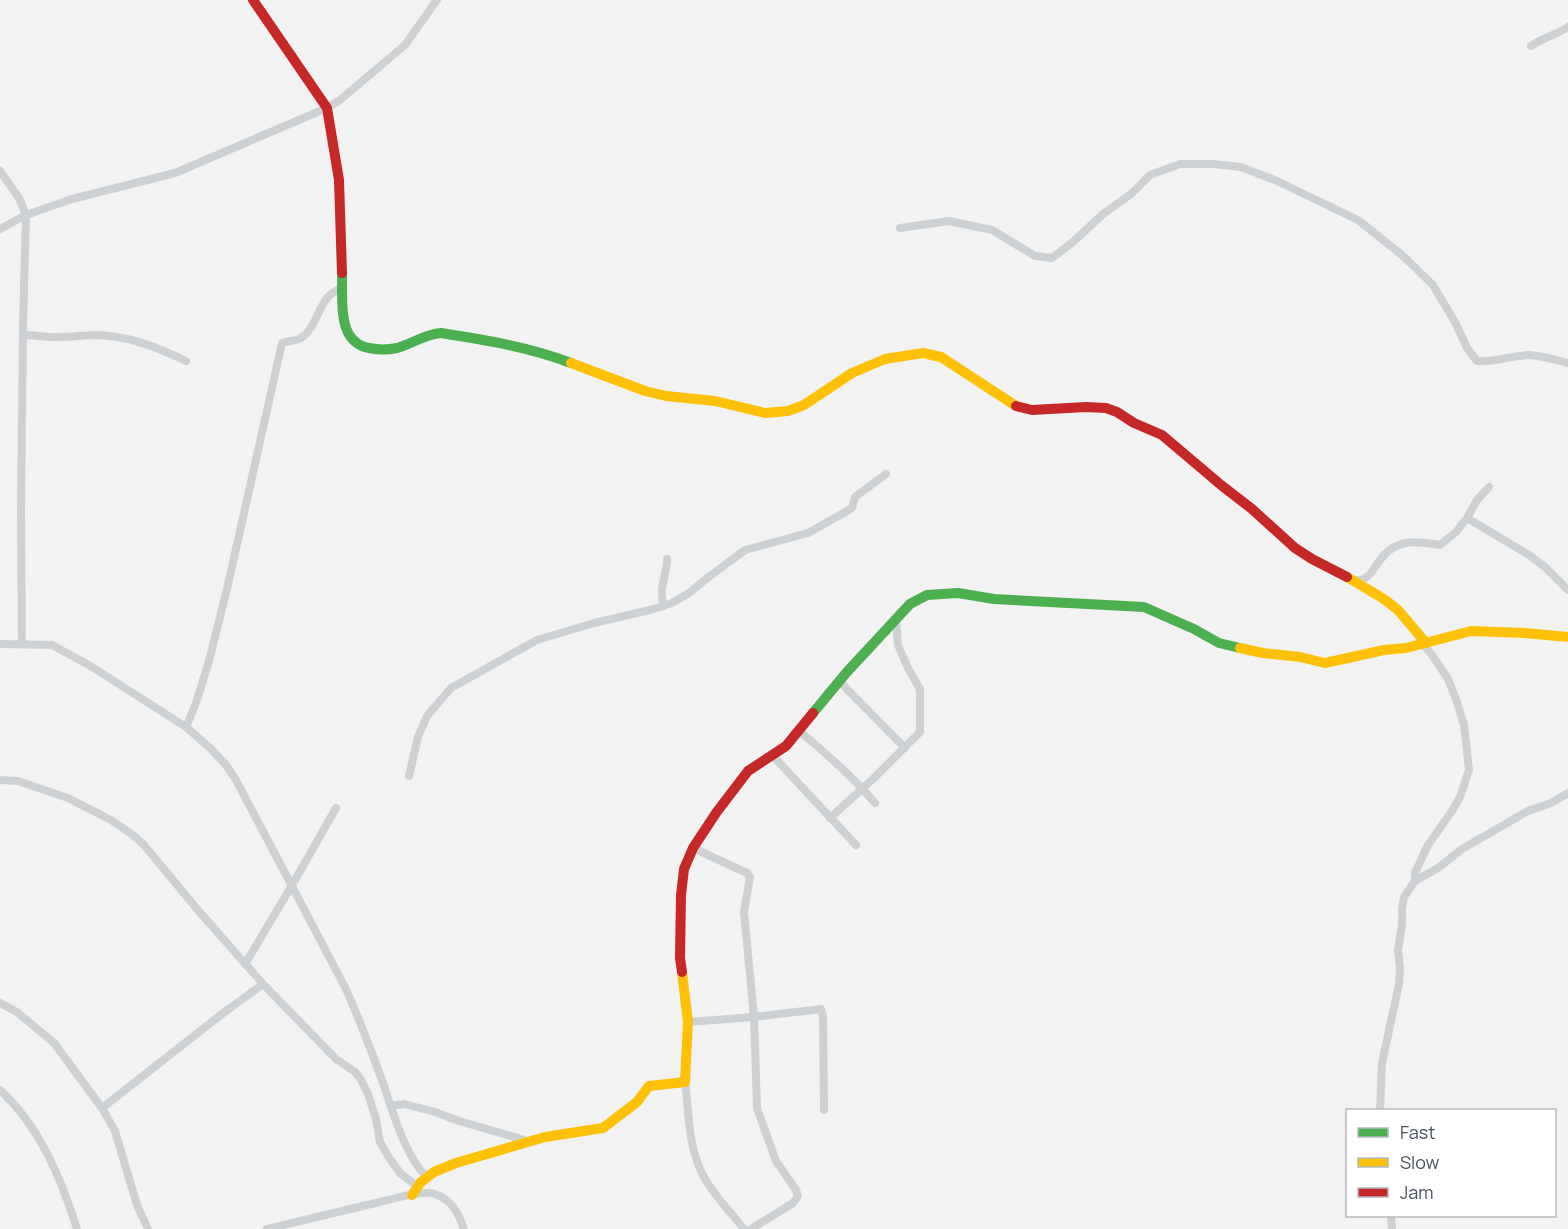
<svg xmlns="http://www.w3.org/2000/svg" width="1568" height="1229" viewBox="0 0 1568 1229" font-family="Manrope,sans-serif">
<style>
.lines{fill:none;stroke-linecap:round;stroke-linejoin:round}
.street{stroke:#ced1d3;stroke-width:8}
.fast{stroke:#4caf50;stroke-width:10}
.slow{stroke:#ffc107;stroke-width:10}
.jam{stroke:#c62828;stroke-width:10}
</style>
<rect width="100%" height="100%" fill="#f3f2f2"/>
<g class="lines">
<g class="street">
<path d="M1531 46C1542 38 1556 35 1568 27"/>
<path d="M0 171 19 198 26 215 0 229"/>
<path d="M900 228 949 221 992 230 1035 256 1052 258 1073 242 1103 214 1131 194 1150 175 1180 164H1212L1241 167 1277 181 1358 220 1402 255 1433 285 1456 324 1467 348 1477 361C1495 363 1512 355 1530 355 1543 356 1556 360 1568 363"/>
<path d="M23 335C34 335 44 337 55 337 69 338 83 335 97 335 129 336 157 347 186 361"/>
<path d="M1467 518 1529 555 1545 567 1568 590"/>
<path d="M1356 581C1371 578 1371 572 1380 560 1396 538 1416 541 1440 545L1456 532 1467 518 1477 500 1489 487"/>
<path d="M664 606C658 586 667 577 667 559"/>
<path d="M0 644 52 645 89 665 186 727 211 749 226 765 236 780 346 989C359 1019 371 1050 382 1080 392 1109 405 1157 427 1177"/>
<path d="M22 644 21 510 23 326 26 215 72 199 175 173 327 108 340 100 405 45 437 0"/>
<path d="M839 681 905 748"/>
<path d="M186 727 196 703 209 661 227 589 282 343C288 341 295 341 301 338 314 330 318 310 327 298 331 293 338 290 343 287"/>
<path d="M798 730C826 753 852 776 875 803"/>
<path d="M773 756 856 845"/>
<path d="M409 776 418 737 427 716 451 688 537 640 594 623 650 610 672 603 689 593 706 579 745 550 808 533 842 514 852 508 855 497 886 474"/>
<path d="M0 780 18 781 68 798 111 820 133 835 144 845 197 909 263 984 336 1059 355 1072 360 1078 368 1094 376 1119 380 1142 388 1156 400 1173 418 1187"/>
<path d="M830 818 875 777 920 732V689L908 668 898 645 896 619"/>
<path d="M693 848 747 873 750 877 744 912 754 1017 757 1108 776 1161 796 1190 798 1196 793 1203 751 1229"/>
<path d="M1415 881V873L1428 845 1452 811 1460 797 1469 770 1464 725 1456 699 1448 679 1432 655 1423 644"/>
<path d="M245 964 291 887 336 808"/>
<path d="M0 1003 17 1012 54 1043 102 1108 115 1131 137 1205 148 1229"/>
<path d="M688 1022 754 1017 821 1009 823 1017 824 1110"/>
<path d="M685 1082C689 1112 688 1149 704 1177 714 1196 731 1212 744 1229"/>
<path d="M0 1090C40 1127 61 1178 77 1229"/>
<path d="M391 1106 404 1104 435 1112 459 1121 528 1141"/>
<path d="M102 1108 222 1014 263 984"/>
<path d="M1380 1110 1382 1063 1399 984 1400 969 1398 950 1402 925V908L1404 897 1415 881 1438 868 1462 849 1528 811 1551 803 1568 793"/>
<path d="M1391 1216 1392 1229"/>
<path d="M267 1229C300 1221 333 1213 367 1205 383 1202 421 1189 435 1194 452 1200 459 1214 464 1229"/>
</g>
<g class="fast">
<path d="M342 273C343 299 336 342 369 348 378 350 388 350 397 348 412 344 425 334 441 333 486 340 529 347 571 363"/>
<path d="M813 713 846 673 910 604 927 595 958 593 994 599 1144 607 1194 629 1219 643 1240 648"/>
</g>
<g class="slow">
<path d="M571 363 645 391 666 396 715 401 765 413 788 411 804 405 852 373 885 359 923 353 941 357 1016 406"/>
<path d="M1347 577 1384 599 1398 610 1426 643"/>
<path d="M1240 648 1263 653 1300 657 1325 663 1384 650 1406 648 1471 631 1525 633 1568 637"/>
<path d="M412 1195 421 1182 434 1172 456 1163 545 1137 603 1128 637 1102 649 1086 685 1082 688 1022 682 972"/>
</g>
<g class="jam">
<path d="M253 0 327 108 339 180 342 273"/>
<path d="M1016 406 1032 410 1086 407 1106 408 1117 412 1134 423 1162 435 1221 485 1252 509 1295 548 1312 559 1347 577"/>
<path d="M682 972 680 958 681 895 684 869 693 848 716 813 748 771 786 746 813 713"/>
</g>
</g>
<rect x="1346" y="1109" width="210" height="108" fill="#ffffff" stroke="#b5bac0" stroke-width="1.5"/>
<rect x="1358" y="1128" width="30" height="9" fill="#4caf50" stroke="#b5bac0" stroke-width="1.5"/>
<text x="1400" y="1139" font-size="18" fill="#475361">Fast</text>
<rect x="1358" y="1158" width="30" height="9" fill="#ffc107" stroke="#b5bac0" stroke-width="1.5"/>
<text x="1400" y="1169" font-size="18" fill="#475361">Slow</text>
<rect x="1358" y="1188" width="30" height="9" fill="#c62828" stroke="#b5bac0" stroke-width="1.5"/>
<text x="1400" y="1199" font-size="18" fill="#475361">Jam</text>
</svg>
